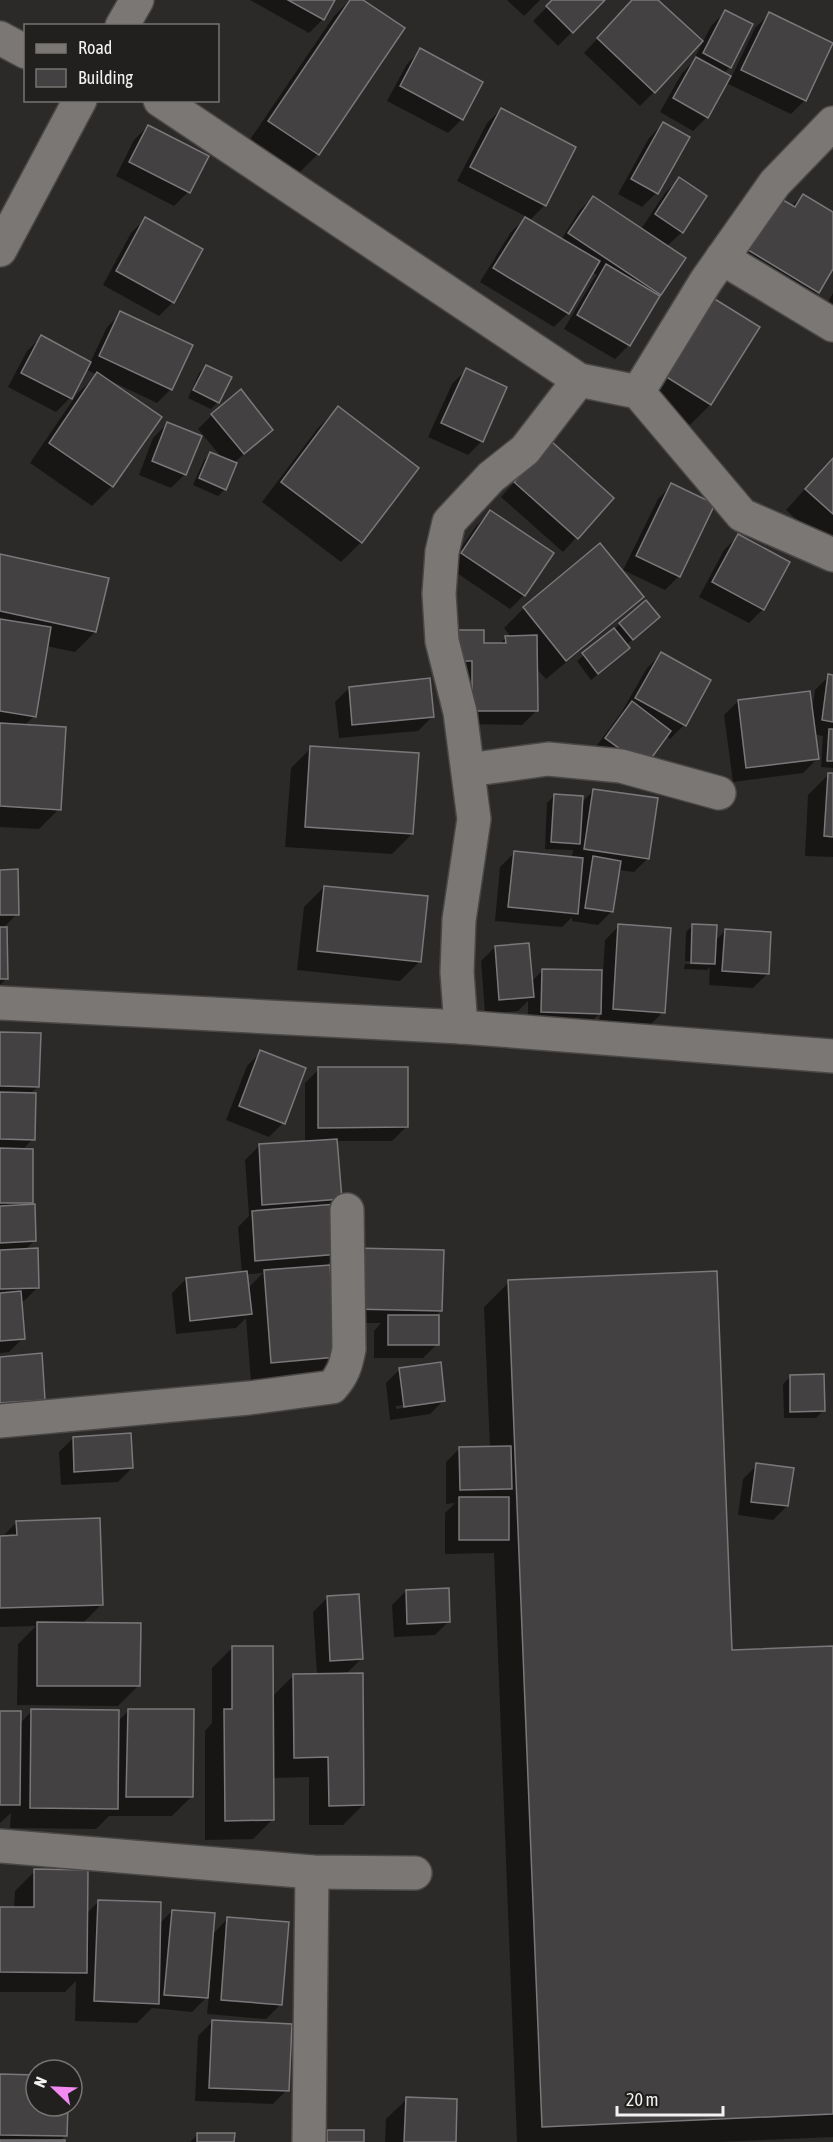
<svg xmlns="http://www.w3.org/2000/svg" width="833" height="2142" viewBox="0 0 833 2142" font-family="'Asap Condensed',sans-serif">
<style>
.shadow{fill:#0007;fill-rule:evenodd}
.building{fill:#444143;stroke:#7a787a;stroke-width:1.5}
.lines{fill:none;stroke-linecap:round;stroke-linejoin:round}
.minor-casing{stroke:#4a4847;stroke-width:36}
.minor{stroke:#7a7775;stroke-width:33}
</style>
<rect width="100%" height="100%" fill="#2c2a28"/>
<g class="shadow">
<path d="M250 0H333L323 19 309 33Z"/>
<path d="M350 0H360L318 154 298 174 249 141 334 16Z"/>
<path d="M507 0H540L524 16Z"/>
<path d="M554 0H603L558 46 533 21Z"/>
<path d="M633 0H656L654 92 640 106 584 53Z"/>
<path d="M725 12 730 67 723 74 731 78 755 28 769 14 805 100 791 114 726 83 707 117 693 131 660 112 682 73 692 63 711 26Z"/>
<path d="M421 50 462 119 448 133 387 101 407 64Z"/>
<path d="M501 109 545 205 529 221 561 240 579 211 593 197 641 229 665 193 679 179 682 232 667 246 660 294 629 345 615 359 564 329 593 280 597 275 592 272 568 313 554 327 480 282 511 232 527 217 457 181 487 123Z"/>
<path d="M663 124 656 193 642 207 618 194 649 138Z"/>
<path d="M148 126 188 192 174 206 116 176 134 140Z"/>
<path d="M803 196 833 214V267L818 292 798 312 721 266Z"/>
<path d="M145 219 173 302 159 316 103 285 131 233Z"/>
<path d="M833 293V321L821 315Z"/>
<path d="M121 313 171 389 157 403 111 381 110 383 160 417 112 486 92 506 30 463 77 394 97 375 85 369 70 398 56 412 8 387 27 351 41 337 90 363 107 327Z"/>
<path d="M758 327 710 405 690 425 638 392Z"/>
<path d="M206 367 218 402 211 409 188 398 199 373Z"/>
<path d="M466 370 482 441 468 455 428 437 452 384Z"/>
<path d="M338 408 361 542 341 562 262 502 318 428Z"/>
<path d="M212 415 271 429 234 463 225 489 218 496 193 485 204 460 211 453 222 458 198 429Z"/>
<path d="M167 424 185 474 171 488 139 475 153 438Z"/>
<path d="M537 457 612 498 563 552 501 497Z"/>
<path d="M833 458V552L786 510Z"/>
<path d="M672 485 679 576 665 590 623 570 658 499Z"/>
<path d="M490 512 524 595 510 609 448 567 476 526Z"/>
<path d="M738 536 763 609 749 623 699 597 724 550Z"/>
<path d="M600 545 642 596 622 616 546 679 536 668V711L522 725 459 724 444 674 482 645H499L506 637H511L504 628 524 608Z"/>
<path d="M0 556 95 632 75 652 46 646 34 716 24 726 59 809 39 829 0 827Z"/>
<path d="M646 602 652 624 626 645 628 648 622 655 591 680 577 661Z"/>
<path d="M661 654 684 725 670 739 666 736 644 766 592 752 621 713 647 668Z"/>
<path d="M829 676H833V768L821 767 823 736 814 734 817 759 803 773 733 782 724 715 738 701 812 711 815 690Z"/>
<path d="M349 688 432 717 418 731 339 738 335 702Z"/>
<path d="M311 748 412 834 392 854 285 847 291 768Z"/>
<path d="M829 774 833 775V857L805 856 808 795Z"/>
<path d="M594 790 648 858 634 872 618 870 612 911 598 925 572 921V917L562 927 495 921 500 867 514 853 572 858 573 850 545 849 547 803 554 796 581 803Z"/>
<path d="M0 871 17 914 3 928 7 978 0 985Z"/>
<path d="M324 887 420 961 400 981 297 970 304 907Z"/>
<path d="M693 925 715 941 725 931 767 974 753 988 709 985 710 967 707 970 684 969 685 964 709 965V962L685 961 686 932Z"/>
<path d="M619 926 663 1012 649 1026 599 1023 600 1013 586 1027 528 1026V1001L518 1011 485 1014 481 961 495 947 531 982 543 970 603 972 605 940Z"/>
<path d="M0 1034 37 1087 30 1094 33 1139 22 1150 31 1202 27 1206 35 1240 25 1250 38 1287 24 1301H21L23 1338 9 1352 0 1353Z"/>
<path d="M261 1052 283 1123 269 1137 226 1120 247 1066Z"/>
<path d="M319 1069 406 1127 392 1141H336L338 1254 325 1267 336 1356 316 1376 251 1382 246 1318 236 1328 176 1334 172 1293 186 1279 242 1273 238 1227 249 1216 245 1160 259 1146 305 1143V1083ZM263 1273 248 1288 246 1274Z"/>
<path d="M341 1264 441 1310 435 1317 437 1344 423 1358H374V1331L381 1323H339Z"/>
<path d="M509 1282 731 1652 833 1647V2137L719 2142H517L494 1553 445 1554V1513L455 1503 446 1504V1462L460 1448H490L484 1307Z"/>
<path d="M0 1358 43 1399 29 1414 0 1416Z"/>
<path d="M400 1369 444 1400 430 1414 390 1420 386 1383ZM430 1401V1404L396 1409V1406Z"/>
<path d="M790 1377 823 1411 816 1418H784L783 1384Z"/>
<path d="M73 1438 132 1468 118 1482 61 1485 59 1452Z"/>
<path d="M757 1465 787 1506 773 1520 738 1515 743 1479Z"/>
<path d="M17 1522 102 1604 82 1624 138 1686 118 1706 17 1705 18 1644 36 1626 0 1627V1537H2Z"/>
<path d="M406 1591 449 1621 435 1635 394 1637 392 1605Z"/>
<path d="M327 1598 362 1658 348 1672 340 1673 363 1805 343 1825H309V1777L272 1778 273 1819 253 1839 205 1840V1731L212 1723V1668L232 1648 272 1697 293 1676 317 1675 313 1612Z"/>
<path d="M32 1711 117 1722 128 1711 192 1796 172 1816H109L96 1829 10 1828 11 1813 0 1823V1713L20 1723Z"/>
<path d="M35 1871 86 1914 98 1902 159 1924 172 1911 212 1935 228 1918 280 2005 266 2019 207 2014 209 1995 192 2012 152 2008 137 2023 75 2021 76 1981 65 1992H0V1908H14L15 1891Z"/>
<path d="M212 2022 287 2090 273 2104 195 2101 198 2036Z"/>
<path d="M0 2076H36V2106H66V2135L60 2141 63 2142H0Z"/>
<path d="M407 2099 455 2142H385L386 2119Z"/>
<path d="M198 2134 233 2142H190Z"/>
</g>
<g class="building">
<path d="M288 0H335L324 20Z"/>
<path d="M350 0H363L405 28 319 155 268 121Z"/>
<path d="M552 0H605L573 33 546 6Z"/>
<path d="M632 0H658L703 41 655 93 597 38Z"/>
<path d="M725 10 753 24 731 68 703 53Z"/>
<path d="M769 12 833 43 806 101 741 70Z"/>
<path d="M420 48 483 82 463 120 400 86Z"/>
<path d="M696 57 731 76 708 118 673 98Z"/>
<path d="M501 108 576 147 546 206 470 167Z"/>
<path d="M663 122 690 137 658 194 631 179Z"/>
<path d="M148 125 209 156 190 193 129 162Z"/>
<path d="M679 177 707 196 683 233 655 214Z"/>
<path d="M771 193 795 207 803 194 833 212V269L819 293 740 245Z"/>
<path d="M593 196 686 258 661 295 568 233Z"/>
<path d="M145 217 203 249 174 303 116 271Z"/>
<path d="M525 217 600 261 569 314 493 268Z"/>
<path d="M606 264 660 296 630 346 577 315Z"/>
<path d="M705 293 760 327 711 405 657 371Z"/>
<path d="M120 311 193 345 172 390 99 356Z"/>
<path d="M41 335 91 362 72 399 21 373Z"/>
<path d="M206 365 232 377 219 403 193 390Z"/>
<path d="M466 368 507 387 483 442 441 423Z"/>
<path d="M97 372 162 417 113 487 49 443Z"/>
<path d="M241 389 273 430 244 454 211 414Z"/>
<path d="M338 406 419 468 362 543 281 482Z"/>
<path d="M167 422 202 436 186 475 152 461Z"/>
<path d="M551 441 614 498 578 539 514 482Z"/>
<path d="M210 452 237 463 226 490 199 478Z"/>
<path d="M833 458V514L805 489Z"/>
<path d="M671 483 715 504 680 577 636 556Z"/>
<path d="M490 510 554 553 525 596 461 553Z"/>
<path d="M738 534 790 562 764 610 712 582Z"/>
<path d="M600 543 644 597 566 661 523 607Z"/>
<path d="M0 554 109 578 96 632 0 611Z"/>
<path d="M646 600 660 617 633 640 619 623Z"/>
<path d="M0 619 51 627 36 717 0 711Z"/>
<path d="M614 628 630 648 598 674 582 653Z"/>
<path d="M457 630H484V643H506L505 636 537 635 538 711H472V661H457Z"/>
<path d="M661 652 711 680 686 726 635 698Z"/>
<path d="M828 674 833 675V722L822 720Z"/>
<path d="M430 678 434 717 352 725 349 687Z"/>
<path d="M810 691 819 759 746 768 738 700Z"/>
<path d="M632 701 671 731 645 767 605 738Z"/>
<path d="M0 723 66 727 61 810 0 806Z"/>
<path d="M829 729H833V761H827Z"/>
<path d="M310 746 419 753 413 834 305 827Z"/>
<path d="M828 773H833V837L824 836Z"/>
<path d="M593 789 658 798 649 859 584 849Z"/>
<path d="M554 794 583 796 580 844 551 842Z"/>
<path d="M514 851 583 858 578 914 508 907Z"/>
<path d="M593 856 621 861 613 912 585 908Z"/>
<path d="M18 869 19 915H0V870Z"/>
<path d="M324 886 428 896 421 962 317 951Z"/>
<path d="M618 924 671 928 665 1013 613 1009Z"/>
<path d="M692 924 717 925 715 964 691 963Z"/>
<path d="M0 927H7L8 979H0Z"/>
<path d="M725 929 771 932 769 974 722 971Z"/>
<path d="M529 943 534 997 499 1000 495 946Z"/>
<path d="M542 969 602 970 601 1014 541 1012Z"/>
<path d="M0 1032 41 1033 39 1087 0 1086Z"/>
<path d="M260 1050 306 1068 285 1124 239 1106Z"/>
<path d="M318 1067H408V1127L318 1128Z"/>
<path d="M0 1092 36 1093 35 1140 0 1139Z"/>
<path d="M337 1139 342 1199 262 1205 259 1144Z"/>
<path d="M0 1148 33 1149V1203H0Z"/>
<path d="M35 1204 36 1241 0 1243V1206Z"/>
<path d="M336 1204 340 1254 255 1261 252 1211Z"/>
<path d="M38 1248 39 1288 0 1289V1250Z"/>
<path d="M354 1248 444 1250 442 1311 352 1309Z"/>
<path d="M330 1265 337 1357 271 1363 264 1270Z"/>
<path d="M247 1271 252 1314 190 1321 186 1278Z"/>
<path d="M717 1271 732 1650 833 1646V2114L542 2127 508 1280Z"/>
<path d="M21 1291 25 1339 0 1341V1293Z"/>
<rect x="388" y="1315" width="51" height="30"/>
<path d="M42 1353 45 1400 0 1403V1357Z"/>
<path d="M441 1362 445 1401 404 1407 399 1368Z"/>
<path d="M824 1374 825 1411 790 1412V1375Z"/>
<path d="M131 1433 133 1468 74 1472 73 1437Z"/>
<path d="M511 1446 512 1489 460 1490 459 1447Z"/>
<path d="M756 1463 794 1468 788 1506 751 1502Z"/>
<rect x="459" y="1497" width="50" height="43"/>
<path d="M100 1518 103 1605 0 1608V1536L17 1535 16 1521Z"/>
<path d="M449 1588 450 1622 407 1624 406 1590Z"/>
<path d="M359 1594 363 1659 330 1661 327 1596Z"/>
<path d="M37 1622 141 1623 140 1686H37Z"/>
<path d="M232 1646H273L274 1820 225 1821 224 1709H232Z"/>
<path d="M363 1673 364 1805 329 1806 328 1757 294 1758 293 1674Z"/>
<path d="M31 1709 119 1710 118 1809 30 1808Z"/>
<path d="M128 1709H194L193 1797H126Z"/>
<path d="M0 1711H21L20 1805H0Z"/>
<path d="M34 1869 88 1870 87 1973 0 1972V1907H34Z"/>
<path d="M98 1900 161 1902 159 2004 94 2001Z"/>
<path d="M172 1910 215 1913 208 1998 164 1995Z"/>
<path d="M227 1917 289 1922 282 2005 221 2000Z"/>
<path d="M212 2020 292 2024 289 2091 209 2088Z"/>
<path d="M0 2074 36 2075V2106H68L67 2136 0 2135Z"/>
<path d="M406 2097 457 2099 456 2142H404Z"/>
<rect x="327" y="2130" width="37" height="12"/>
<path d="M197 2133H235L234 2142H197Z"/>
<rect x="0" y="2140" width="65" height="2"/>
</g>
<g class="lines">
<defs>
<g id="minor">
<path d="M122 26 137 0"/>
<path d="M0 38 26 52"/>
<path d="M160 100 579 380 638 392 742 515 833 555"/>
<path d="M0 250 80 100"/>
<path d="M722 258 833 325"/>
<path d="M638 392 706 281 775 183 833 123"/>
<path d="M468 770 548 759 621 766 719 793"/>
<path d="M0 1003 461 1027 833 1056"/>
<path d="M461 1027 457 972 459 920 474 819 460 712 442 641 439 594 442 552 449 522 491 477 525 450 579 380"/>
<path d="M0 1421 249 1398 332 1387C343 1375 346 1365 349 1349L347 1210"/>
<path d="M0 1846 312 1872 415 1873"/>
<path d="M309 2142 312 1872"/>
</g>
</defs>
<use href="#minor" class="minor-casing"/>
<use href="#minor" class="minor"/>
</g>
<rect x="24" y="24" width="195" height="78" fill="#22201e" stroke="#767472" stroke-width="1.5"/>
<rect x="36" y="44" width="30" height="9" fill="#7a7775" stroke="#767472" stroke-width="1.5"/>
<text x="78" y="54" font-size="18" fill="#f4f2f1">Road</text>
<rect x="36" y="69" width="30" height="18" fill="#444143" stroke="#767472" stroke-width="1.5"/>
<text x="78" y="84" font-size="18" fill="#f4f2f1">Building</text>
<g transform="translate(54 2088) rotate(293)"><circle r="28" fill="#22201e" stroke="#767472" stroke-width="1.5"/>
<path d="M0-4.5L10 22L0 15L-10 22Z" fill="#f28af2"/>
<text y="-9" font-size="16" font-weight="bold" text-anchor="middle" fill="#f4f2f1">N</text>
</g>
<path d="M617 2106v9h106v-9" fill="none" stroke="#f4f2f1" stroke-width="3"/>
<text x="626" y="2106" font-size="18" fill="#f4f2f1" stroke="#22201e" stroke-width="4.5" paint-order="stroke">20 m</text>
</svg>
